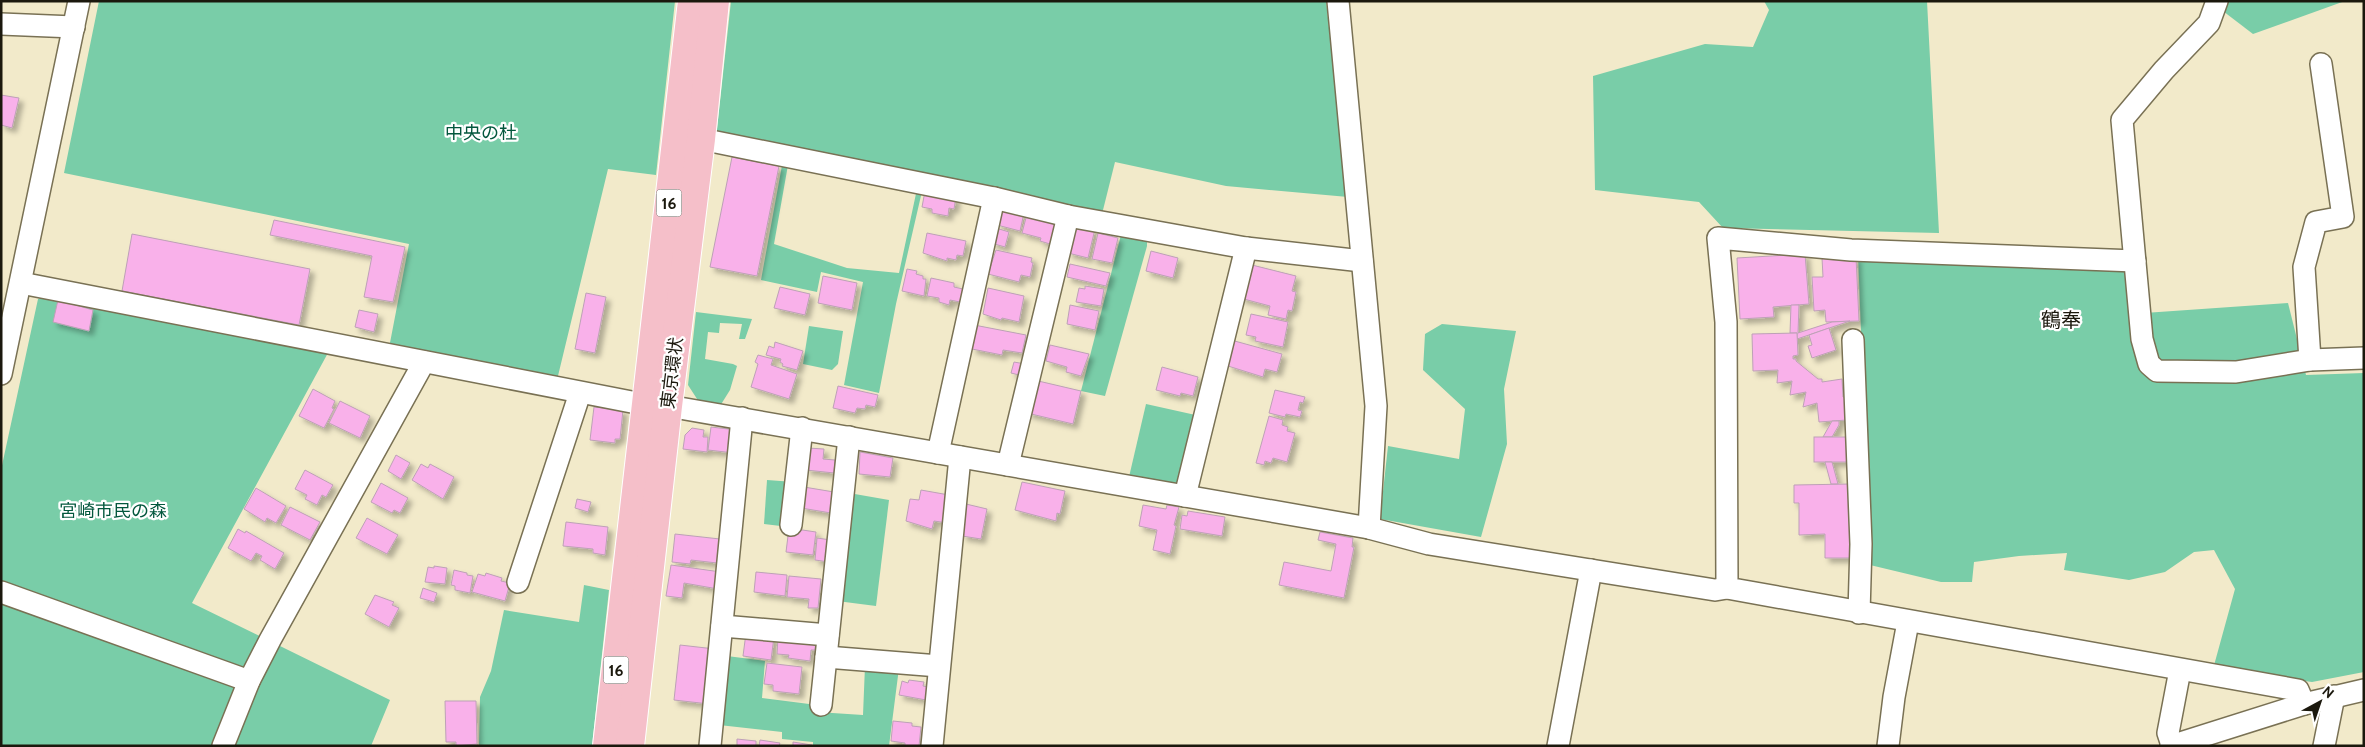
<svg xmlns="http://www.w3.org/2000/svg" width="2365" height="747" viewBox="0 0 2365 747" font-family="Cabin,'Noto Sans JP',sans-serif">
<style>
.green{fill:#79cda8;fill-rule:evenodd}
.building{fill:#f9b1ea;stroke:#bda1b6;filter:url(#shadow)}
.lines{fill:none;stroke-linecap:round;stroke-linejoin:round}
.minor-casing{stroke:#797154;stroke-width:24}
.highway-casing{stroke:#fff;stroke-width:30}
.minor{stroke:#fff;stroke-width:21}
.highway{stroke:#f5bfc9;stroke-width:28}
.labels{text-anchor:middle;stroke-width:4.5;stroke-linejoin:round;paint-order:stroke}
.shield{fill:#fff;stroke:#5f5d56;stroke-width:1}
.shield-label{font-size:16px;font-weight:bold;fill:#1b180d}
.park-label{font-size:18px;fill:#03573d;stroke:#fff}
.street-label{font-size:18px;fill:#1b180d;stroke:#fff}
.quarter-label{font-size:20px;fill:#1b180d;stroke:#fff}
</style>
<defs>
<filter id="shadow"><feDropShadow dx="4.5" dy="4.5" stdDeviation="2.5" flood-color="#0004"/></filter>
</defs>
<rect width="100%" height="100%" fill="#f2eaca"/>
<g class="green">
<path d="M99 1H675L656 175 608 169 557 380 389 348 409 244 64 173Z"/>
<path d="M731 1H1326L1348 197 1226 186 1115 162 1101 218 716 138Z"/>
<path d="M1764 1H1927L1939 233 1723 228 1699 202 1595 190 1593 76 1705 44 1753 47 1769 10Z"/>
<path d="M2220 1H2345L2253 34 2219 8Z"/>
<path d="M783 160 923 187 896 304 879 393 844 385 863 282 821 272 817 292 761 280ZM788 165 917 189 899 273 847 268 774 244Z"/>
<path d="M1122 231 1147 236V246L1105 396 1081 391Z"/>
<path d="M1858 254 2125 266 2130 314 2288 303 2306 375 2364 373V672L2312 682 2213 669 2235 589 2214 550 2194 552 2165 572 2129 580 2064 570 2067 553 2019 556 1974 562 1972 582H1941L1870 565Z"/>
<path d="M46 295 329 351 192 603 390 700 371 746H1V470L38 299Z"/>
<path d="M696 312 752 319 745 339H739L742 324 720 323 719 333 708 332 705 359 733 364 737 366 730 390 720 406 699 402 688 385Z"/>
<path d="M1442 324 1516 331 1504 389 1507 444 1481 537 1380 519 1388 446 1459 459 1465 409 1423 370 1425 334Z"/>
<path d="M809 326 843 331 838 364 832 370 803 364Z"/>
<path d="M1146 404 1200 416 1180 485 1129 477Z"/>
<path d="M767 480 794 482 789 527 764 524Z"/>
<path d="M849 493 889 500 876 606 837 601Z"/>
<path d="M584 585 609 590 592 746H479L480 697 491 671 504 610 579 622Z"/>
<path d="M727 656 765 661 762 698 817 705V712L863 715 865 666 899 668 889 746H813V742L782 739V732L719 725Z"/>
</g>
<g class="building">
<path d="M1 95 19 98 12 128 1 125Z"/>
<path d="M732 157 779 166 757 276 710 267Z"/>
<path d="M925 191 956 197 954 209 949 208 948 216 932 213V209L922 207Z"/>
<path d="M1008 209 1024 213 1020 231 997 225 1001 211 1008 212Z"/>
<path d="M1027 214 1059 222 1054 239 1052 238 1050 244 1040 241 1041 238 1022 233Z"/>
<path d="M274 220 405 247 393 302 364 297 372 256 270 235Z"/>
<path d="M1073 224 1095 229 1088 258 1068 253Z"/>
<path d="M996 228 1009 232 1005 247 991 243Z"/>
<path d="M927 233 966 241 963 256 957 255 956 260 947 258V261L923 253Z"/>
<path d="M1098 233 1118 238 1112 263 1092 259Z"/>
<path d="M132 234 310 269 299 325 122 291Z"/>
<path d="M996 250 1032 258 1031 262 1033 263 1030 277 1021 275 1019 282 988 274Z"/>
<path d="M1151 251 1178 258 1173 278 1146 271Z"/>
<path d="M1805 254 1809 304 1773 307 1774 317 1740 319 1737 258Z"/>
<path d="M1856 257 1859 321 1826 322 1825 310 1814 311 1812 277H1823L1822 258Z"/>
<path d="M1070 264 1110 273 1106 286 1067 277Z"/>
<path d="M1248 264 1296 276 1292 291 1296 292 1292 311 1288 310 1286 319 1268 315 1270 306 1240 298Z"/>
<path d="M907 269 917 271 916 274 923 276V279H926L924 296 902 291Z"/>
<path d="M823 276 857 283 852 310 818 303Z"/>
<path d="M931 278 954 283V287L963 289 960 302 950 300 949 305 939 302V298L927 296Z"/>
<path d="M1085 286 1104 289 1101 306 1076 302 1079 288 1085 289Z"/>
<path d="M780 287 810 294 805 315 774 308Z"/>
<path d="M988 288 1024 296 1019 322 1002 318 1001 320 983 314Z"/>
<path d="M586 293 606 297 595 353 575 349Z"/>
<path d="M58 300 93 310 89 331 53 322Z"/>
<path d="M1070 305 1099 311 1095 330 1067 324Z"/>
<path d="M1791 305H1799L1798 333 1832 322 1850 321 1797 339V333H1790Z"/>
<path d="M359 310 378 314 374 332 355 327Z"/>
<path d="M1251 314 1288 322 1283 347 1255 341 1256 337 1246 335Z"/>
<path d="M974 325 1026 335 1022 353 1003 350 1002 355 972 349Z"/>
<path d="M1829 328 1836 350 1812 358 1808 346 1812 345 1809 335Z"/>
<path d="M1797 333 1798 355 1793 356V359H1796V361L1818 379H1822V382L1842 379 1843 397H1846L1847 420 1819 422 1817 403 1803 407 1806 392 1790 395 1792 381 1777 383 1778 370 1753 371 1752 334Z"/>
<path d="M1231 340 1282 354 1277 372 1265 369 1263 377 1228 366 1232 350 1229 348Z"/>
<path d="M775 342 803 351 797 370 782 366 783 364 780 362 781 359 766 355 769 346 774 348Z"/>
<path d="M1050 345 1089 354 1081 376 1066 372 1067 367 1046 361Z"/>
<path d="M758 355 773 359 771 365 797 374 789 399 751 387 758 364 755 362Z"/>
<path d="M1014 362 1025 364 1023 376 1011 373Z"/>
<path d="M1162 367 1198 377 1193 396 1181 393 1180 396 1156 390Z"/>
<path d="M1034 380 1081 391 1073 424 1027 413Z"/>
<path d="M838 386 878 395 875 407 866 405 865 409 857 408 855 413 833 408Z"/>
<path d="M313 389 335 401 332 408 334 409 324 428 299 416Z"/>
<path d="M1275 390 1305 397 1303 403 1300 402 1298 410 1302 411 1300 417 1286 414 1285 417 1269 413Z"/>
<path d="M340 401 370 416 360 438 329 423Z"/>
<path d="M594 407 623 410 620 439H615V443L590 440Z"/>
<path d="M1269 416 1283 420 1282 425 1288 427 1287 431 1295 433 1287 462 1273 458 1271 463 1265 461 1264 465 1256 463Z"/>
<path d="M1832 421H1839V425L1832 437H1823Z"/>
<path d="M711 427 737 430 734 453 708 450Z"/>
<path d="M692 428 704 430 703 437H708L707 452 683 449 685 435Z"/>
<rect x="1814" y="437" width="35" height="25"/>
<path d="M808 448 824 449 823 459 835 460 834 473 806 470Z"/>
<path d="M860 452 893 458 890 477 859 474Z"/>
<path d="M396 455 410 463 401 479 388 471Z"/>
<path d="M1825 462H1832L1838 484H1831Z"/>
<path d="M421 464 428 468 430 464 454 477 443 499 412 480Z"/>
<path d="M305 470 333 485 326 497 322 495 317 505 305 499 307 495 295 489Z"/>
<path d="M1022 482 1065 491 1060 514 1057 513 1056 521 1015 510Z"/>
<path d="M381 483 408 498 400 513 394 510 392 513 371 502Z"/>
<path d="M1850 484 1853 558H1825V534L1799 535V503H1794V485Z"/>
<path d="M804 487 834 492 831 513 801 508Z"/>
<path d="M256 488 286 506 276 523 267 518 265 522 244 509Z"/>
<path d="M921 490 949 495 947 523 934 521 932 529 906 521 910 499 919 500Z"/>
<path d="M577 499 591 502 588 512 575 508Z"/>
<path d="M966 504 987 509 981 539 962 536Z"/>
<path d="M1143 505 1166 509 1167 505 1179 507 1174 525 1176 526 1170 554 1153 550 1157 530 1139 526Z"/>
<path d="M290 507 320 522 310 540 281 525Z"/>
<path d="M1188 511 1225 517 1222 536 1180 529 1182 515 1187 516Z"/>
<path d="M367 518 398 535 387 554 356 538Z"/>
<path d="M566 522 608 527 605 555 593 553V549L563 546Z"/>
<path d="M789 528 816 532 813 555 786 552Z"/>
<path d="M238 529 245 533 246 531 284 553 275 569 260 560 262 556 256 553 251 561 228 548Z"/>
<path d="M1320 532 1353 538 1352 547H1354L1344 598 1279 585 1284 562 1331 571 1336 544 1318 540Z"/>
<path d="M675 534 720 539 717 563 691 560 690 564 672 562Z"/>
<path d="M817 538 831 540 829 562 815 560Z"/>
<path d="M671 565 721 572 718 589 684 583 682 598 666 596Z"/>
<path d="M434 566 447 568 445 584 425 582 428 567 434 568Z"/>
<path d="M454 570 467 573V575L473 576 470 593 455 590V586L451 585Z"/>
<path d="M756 572 787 575 785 596 754 592Z"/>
<path d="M486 573 502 578 501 581 510 583 505 601 472 592 478 574 485 576Z"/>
<path d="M789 576 821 579 818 608H808L809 599 787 597Z"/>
<path d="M423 588 437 593 434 602 420 598Z"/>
<path d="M375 595 394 602 392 605 399 608 389 627 365 614Z"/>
<path d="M746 633 774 637 771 660 743 656Z"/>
<path d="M778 637 816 641 815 650H811L810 661 788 658 789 655 777 654Z"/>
<path d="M680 645 715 649 709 704 674 700Z"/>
<path d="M767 663 802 667 799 694 773 691V685L764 684Z"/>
<path d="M909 680 924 682 923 686 929 687 926 700 899 695 902 681 908 683Z"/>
<path d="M445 701H476L477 744 456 746V742H446Z"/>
<path d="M893 721 912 723V726L921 727 919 746H905V743L891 741Z"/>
<path d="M737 739 756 741V746H737Z"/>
<path d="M760 740 780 743 779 746H759Z"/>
<path d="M793 742 812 745V746H793Z"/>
</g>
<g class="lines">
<defs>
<g id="minor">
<path d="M1338 1 1376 406 1369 528"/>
<path d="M2217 1 2209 23 2164 70 2122 120 2142 339 2149 364 2157 371 2236 372 2310 360"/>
<path d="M1 24 74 27"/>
<path d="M2321 64 2343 217 2316 222 2304 267 2310 360 2364 358"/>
<path d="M701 139 994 198 1068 216 1246 248 1362 261"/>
<path d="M2135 261 1851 250 1718 238 1726 322 1727 588 2298 690 2304 704"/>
<path d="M21 283 647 405 668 406 1369 528 1429 544 1715 590 1727 588"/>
<path d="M1853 340 1861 544 1859 613"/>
<path d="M1 374 79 1"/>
<path d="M938 453 994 198"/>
<path d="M1008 465 1068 216"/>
<path d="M1185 496 1246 248"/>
<path d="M791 525 802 428"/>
<path d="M518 582 580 393"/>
<path d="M1 592 249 681"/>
<path d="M722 626 828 635"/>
<path d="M826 657 939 666"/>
<path d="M821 705 849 437"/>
<path d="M2172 745 2168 733 2180 670"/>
<path d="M223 746 249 681 270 640 424 362"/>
<path d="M710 746 742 418"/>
<path d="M932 746 960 457"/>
<path d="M1558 746 1591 570"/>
<path d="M1888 746 1894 697 1908 622"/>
<path d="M2171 746 2304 704 2364 690"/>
<path d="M2324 746 2334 696"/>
</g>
<g id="highway">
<path d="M607 746 692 1"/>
<path d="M630 746 668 406 701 139 715 1"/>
</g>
</defs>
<use href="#minor" class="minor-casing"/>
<use href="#highway" class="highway-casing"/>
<use href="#minor" class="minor"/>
<use href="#highway" class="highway"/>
</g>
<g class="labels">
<g class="shield">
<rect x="656.5" y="189.5" width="25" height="27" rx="4"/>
<rect x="603.5" y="656.5" width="25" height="27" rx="4"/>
</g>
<g class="shield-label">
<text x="669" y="209">16</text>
<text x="616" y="676">16</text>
</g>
<g class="park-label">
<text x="481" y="139">中央の杜</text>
<text x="113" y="517">宮崎市民の森</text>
</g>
<g class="street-label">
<text transform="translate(672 373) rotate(-83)" y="6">東京環状</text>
</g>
<g class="quarter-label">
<text x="2061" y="327">鶴奉</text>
</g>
</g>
<rect width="2365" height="747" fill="none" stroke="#1b180d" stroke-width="5"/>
<g transform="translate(2320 702) rotate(40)" stroke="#ffffff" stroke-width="4" paint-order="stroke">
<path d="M0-4L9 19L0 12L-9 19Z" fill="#1b180d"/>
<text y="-8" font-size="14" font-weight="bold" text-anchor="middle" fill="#1b180d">N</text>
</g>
</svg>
